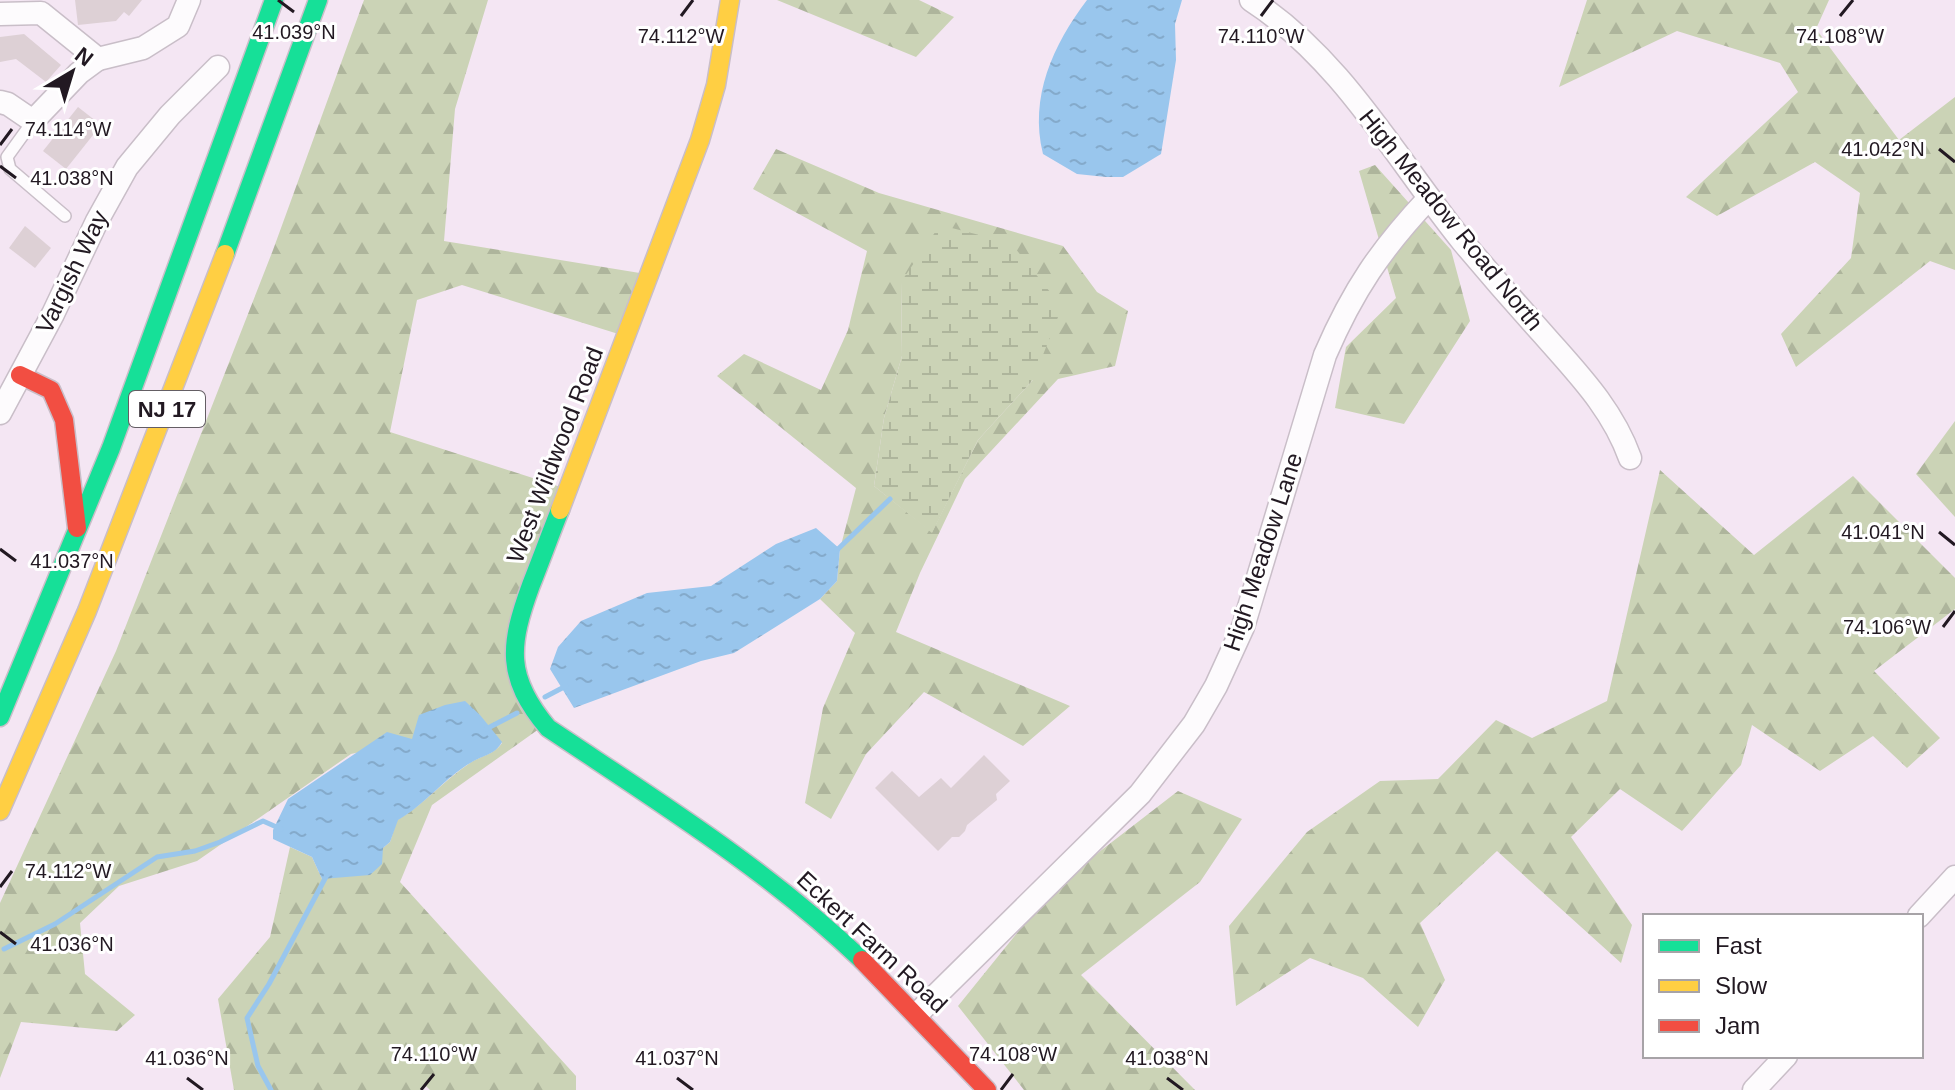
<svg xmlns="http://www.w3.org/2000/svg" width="1955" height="1090" viewBox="0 0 1955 1090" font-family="Arial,sans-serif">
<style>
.forest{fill:url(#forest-firs);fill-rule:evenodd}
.wetland{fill:url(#wetland-marsh)}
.water{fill:url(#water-ripples)}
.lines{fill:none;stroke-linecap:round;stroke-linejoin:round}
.stream{stroke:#99c6ed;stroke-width:5}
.building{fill:#ddd0d5}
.lane-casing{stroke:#c9bec8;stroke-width:14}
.street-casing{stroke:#c9bec8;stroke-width:25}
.fast-casing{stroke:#c9bec8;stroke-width:21}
.slow-casing{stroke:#c9bec8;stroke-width:21}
.jam-casing{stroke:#c9bec8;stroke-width:21}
.lane{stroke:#fdfbfd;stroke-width:11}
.street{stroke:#fdfbfd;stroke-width:22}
.fast{stroke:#16e098;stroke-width:18}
.slow{stroke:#ffcf43;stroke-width:18}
.jam{stroke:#f24e42;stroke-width:18}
.ticks{fill:none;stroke:#221922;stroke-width:3}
.labels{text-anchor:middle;stroke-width:6;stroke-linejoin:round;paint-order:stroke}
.shield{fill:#fff;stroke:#645e64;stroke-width:2}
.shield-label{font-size:22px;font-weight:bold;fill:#221922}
.street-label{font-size:24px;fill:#221922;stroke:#fff}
.ticks-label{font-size:20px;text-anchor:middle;fill:#221922;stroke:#fff;stroke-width:6;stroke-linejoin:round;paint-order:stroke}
</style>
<defs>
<pattern id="forest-firs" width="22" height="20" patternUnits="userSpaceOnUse" patternTransform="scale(2)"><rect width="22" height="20" fill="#cbd3b6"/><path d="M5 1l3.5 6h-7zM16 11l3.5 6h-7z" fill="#aeb59c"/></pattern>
<pattern id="wetland-marsh" width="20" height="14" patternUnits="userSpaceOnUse" patternTransform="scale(2)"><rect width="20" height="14" fill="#cbd3b6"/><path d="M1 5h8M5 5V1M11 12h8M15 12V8" fill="none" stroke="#aeb59c"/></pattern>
<pattern id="water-ripples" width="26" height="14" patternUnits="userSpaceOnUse" patternTransform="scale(2)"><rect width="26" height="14" fill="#99c6ed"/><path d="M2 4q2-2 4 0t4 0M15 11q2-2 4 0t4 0" fill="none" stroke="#84aacb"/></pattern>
</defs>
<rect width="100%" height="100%" fill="#f4e6f3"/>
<g class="forest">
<path d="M364 0H488L455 109 444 241 652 275 628 337 462 285 417 300 390 432 573 491 514 658 546 724 432 805 400 882 576 1076V1090H430L426 1086 421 1090H234L218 999 270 937 290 847 312 857 322 879 341 876 383 848 390 842 397 820C424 805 444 780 470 763 482 755 494 755 502 743L489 728 412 740 351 754 197 861 119 886 80 923 85 974 135 1015 117 1031 21 1022 0 1078V903L116 651 273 250Z"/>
<path d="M777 0H919L954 17 916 57Z"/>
<path d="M1587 0H1829L1816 29 1899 140 1955 97V270L1930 261 1796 367 1781 334 1851 258 1860 193 1815 162 1717 216 1686 197 1798 92 1780 63 1677 31 1559 87Z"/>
<path d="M776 149 879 193 1063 246 1097 292 1128 311 1115 366 1058 379 965 479 920 573 896 632 1070 706 1023 746 924 692 866 754 831 819 805 803 823 708 855 633 820 599 837 581 840 549 856 488 717 376 744 354 821 390 848 330 867 251 753 189ZM901 282 1033 380 978 440 932 532 874 486 884 418 902 356Z"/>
<path d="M1375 165 1451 250 1470 321 1404 424 1335 408 1346 347 1396 298 1359 171Z"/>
<path d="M1955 421V517L1916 474Z"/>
<path d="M1660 470 1754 555 1853 476 1955 578V609L1874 671 1940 738 1907 768 1873 736 1820 771 1752 725 1741 765 1682 831 1620 789 1571 837 1632 925 1621 963 1497 851 1420 923 1445 980 1418 1027 1363 978 1310 958 1236 1006 1229 926 1307 832 1380 781 1438 779 1496 720 1532 738 1607 701Z"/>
<path d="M1178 791 1242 819 1200 882 1081 975 1195 1090H1024L958 1006 1055 886Z"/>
</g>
<path class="wetland" d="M940 225 1011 243 1062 307 1033 380 978 440 932 533 874 486 884 418 902 356 901 282Z"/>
<g class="water">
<path d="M1087 0H1182L1175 24 1176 60 1161 154 1123 177H1106L1077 174 1043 154C1029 97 1053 45 1087 0Z"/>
<path d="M816 528 840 549 837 581 820 599 734 653 701 661 574 708 550 669 558 647 581 621 647 593 711 586 776 544Z"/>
<path d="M465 701 480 715 502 742C495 755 483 755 472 762 444 778 425 805 398 820L390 842 383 848 382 864 370 875 322 879 312 857 273 839V830L288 799 387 732 412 739 419 715 445 705Z"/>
</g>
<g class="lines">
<g class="stream">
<path d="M836 551 890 499"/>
<path d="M545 697 566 686"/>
<path d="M486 729 517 713"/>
<path d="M4 949 55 924 157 857 195 851 220 842 263 821 281 829"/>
<path d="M271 1090 258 1066 247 1018 269 984 328 873"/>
</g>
</g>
<g class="building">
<path d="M75 0H142L129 16 124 12 116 21 78 25Z"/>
<path d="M24 34 61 65 46 82 16 59 0 62V37Z"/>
<path d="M78 107 101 125 66 169 43 151Z"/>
<path d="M25 226 51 248 35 268 9 248Z"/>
<path d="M984 755 1010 781 996 794 997 800 967 825 965 831 959 837H952L938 851 875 788 892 771 919 797 941 778 951 788Z"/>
</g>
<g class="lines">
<defs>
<path id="lane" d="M33 121 7 157 10 169 65 216"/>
<g id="street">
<path d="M1251 0C1342 59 1396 159 1463 242 1489 273 1516 304 1543 334 1578 374 1612 408 1630 458"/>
<path d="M0 14 41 13 98 59 143 48 178 26 189 0"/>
<path d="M0 102 8 104 33 121 79 73 98 59"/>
<path d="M0 413 53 314 97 221 127 167 170 115 218 67"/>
<path d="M1919 916 1955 877"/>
<path d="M918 1013 1140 794 1194 724 1216 686 1243 627 1325 355C1353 290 1381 249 1429 198"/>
<path d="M1754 1090 1786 1056"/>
</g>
<g id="fast">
<path d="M225 254 318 0"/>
<path d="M560 510C550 535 541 560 531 585 509 645 505 677 548 728 657 801 767 869 862 960"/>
<path d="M0 717 111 448 274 0"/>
</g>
<g id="slow">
<path d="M560 510 700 140 716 85 730 0"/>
<path d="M0 811 87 611 225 254"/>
</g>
<g id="jam">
<path d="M20 375 51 390 64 420 77 528"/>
<path d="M862 960 987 1090"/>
</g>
</defs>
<use href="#lane" class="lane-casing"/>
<use href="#street" class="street-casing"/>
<use href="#fast" class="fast-casing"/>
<use href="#slow" class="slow-casing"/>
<use href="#jam" class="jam-casing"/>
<use href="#lane" class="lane"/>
<use href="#street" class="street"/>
<use href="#fast" class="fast"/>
<use href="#slow" class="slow"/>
<use href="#jam" class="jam"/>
</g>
<path class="ticks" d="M278 0 294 12M681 16 693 0M1261 16 1273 0M1840 16 1853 0M0 145 12 129M1939 149 1955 162M0 166 16 178M1939 532 1955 545M0 549 16 561M1943 627 1955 611M0 887 12 871M0 932 16 944M187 1078 203 1090M677 1078 693 1090M1167 1078 1183 1090M421 1090 434 1074M1001 1090 1013 1074"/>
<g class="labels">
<rect class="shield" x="129" y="391" width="76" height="36" rx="6"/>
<g class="shield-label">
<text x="167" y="417">NJ 17</text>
</g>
<g class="street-label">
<text transform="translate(1451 220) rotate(51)" y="8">High Meadow Road North</text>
<text transform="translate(72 272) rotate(-64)" y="8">Vargish Way</text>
<text transform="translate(555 455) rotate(-69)" y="8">West Wildwood Road</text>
<text transform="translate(1263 552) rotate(-72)" y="8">High Meadow Lane</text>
<text transform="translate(872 942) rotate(43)" y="8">Eckert Farm Road</text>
</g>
</g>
<g class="ticks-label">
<text x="294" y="39">41.039°N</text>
<text x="681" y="43">74.112°W</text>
<text x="1261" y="43">74.110°W</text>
<text x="1840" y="43">74.108°W</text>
<text x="68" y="136">74.114°W</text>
<text x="1883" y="156">41.042°N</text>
<text x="72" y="185">41.038°N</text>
<text x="1883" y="539">41.041°N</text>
<text x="72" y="568">41.037°N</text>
<text x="1887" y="634">74.106°W</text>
<text x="68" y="878">74.112°W</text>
<text x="72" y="951">41.036°N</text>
<text x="434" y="1061">74.110°W</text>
<text x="1013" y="1061">74.108°W</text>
<text x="187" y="1065">41.036°N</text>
<text x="677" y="1065">41.037°N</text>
<text x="1167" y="1065">41.038°N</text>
</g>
<rect x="1643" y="914" width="280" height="144" fill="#ffffff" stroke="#a7a3a7" stroke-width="2"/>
<rect x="1659" y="940" width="40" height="12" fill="#16e098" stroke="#a7a3a7" stroke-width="2"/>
<text x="1715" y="954" font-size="24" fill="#221922">Fast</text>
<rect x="1659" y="980" width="40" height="12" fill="#ffcf43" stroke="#a7a3a7" stroke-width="2"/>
<text x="1715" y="994" font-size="24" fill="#221922">Slow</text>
<rect x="1659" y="1020" width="40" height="12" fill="#f24e42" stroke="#a7a3a7" stroke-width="2"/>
<text x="1715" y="1034" font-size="24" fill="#221922">Jam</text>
<g transform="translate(72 72) rotate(38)" stroke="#ffffff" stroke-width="6" paint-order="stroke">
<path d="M0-6L14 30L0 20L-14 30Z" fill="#221922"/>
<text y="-12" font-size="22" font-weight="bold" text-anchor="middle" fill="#221922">N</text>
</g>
</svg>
